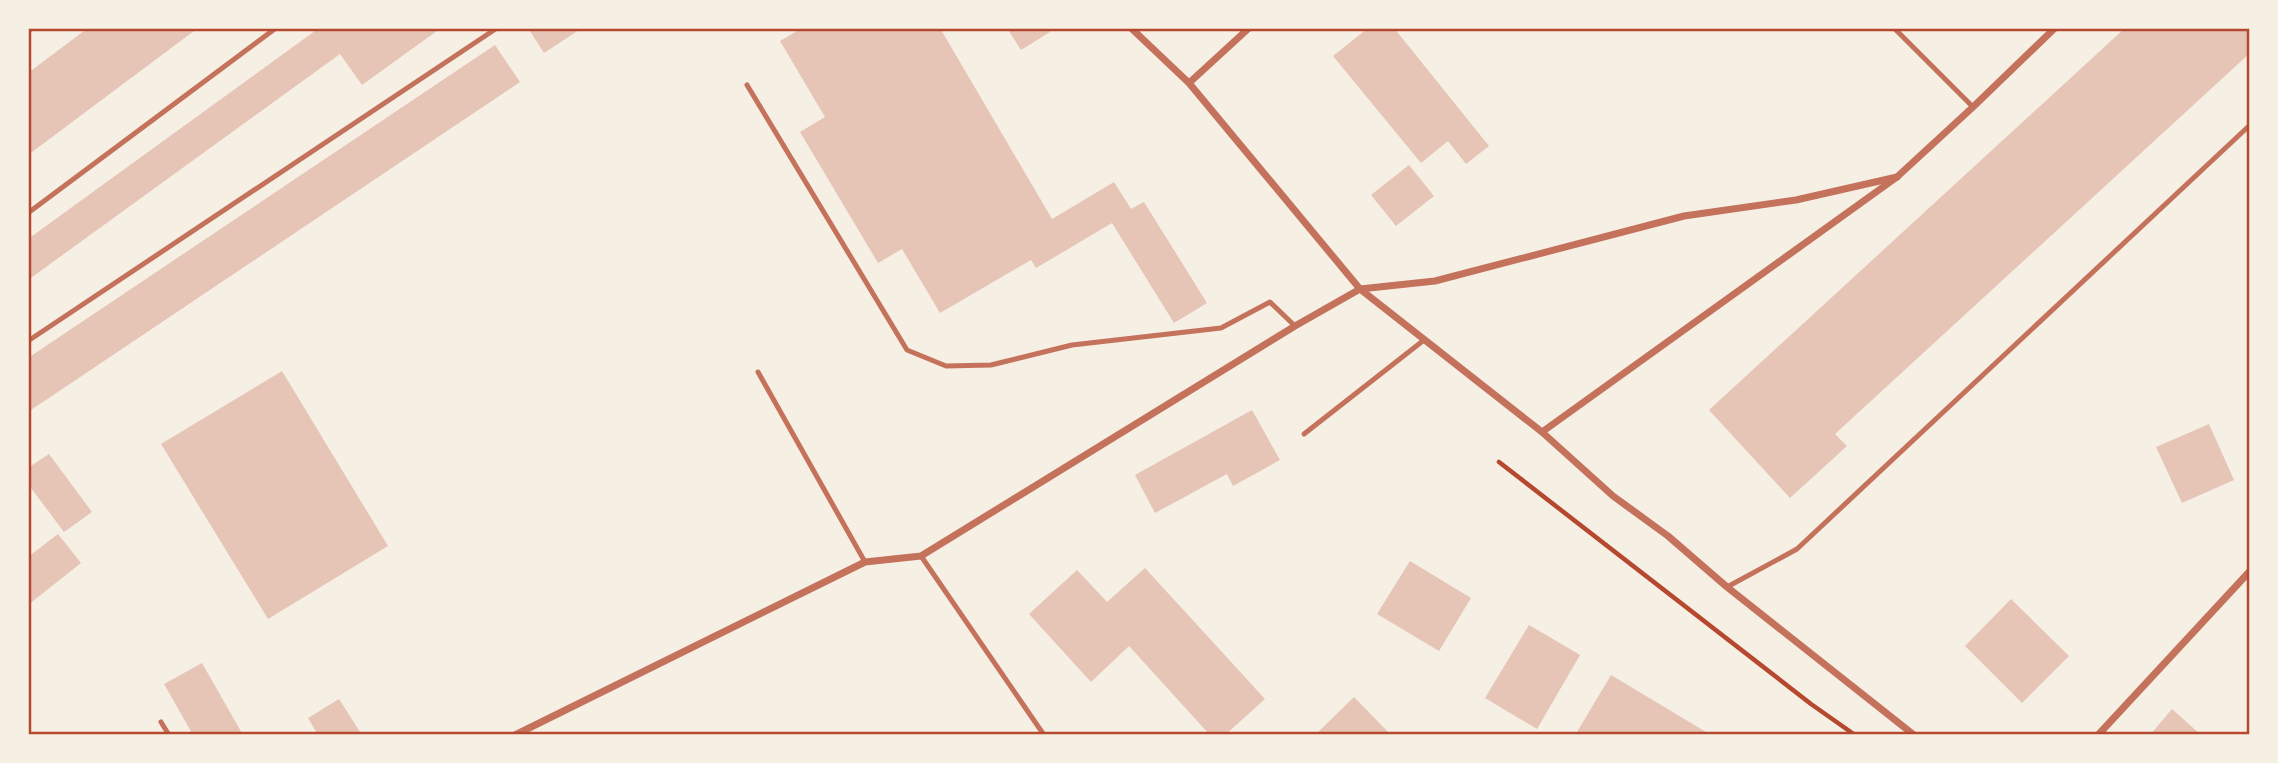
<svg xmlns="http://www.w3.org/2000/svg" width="2278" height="763" viewBox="0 0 2278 763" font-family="Roboto,sans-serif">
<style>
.building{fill:#e6c5b7}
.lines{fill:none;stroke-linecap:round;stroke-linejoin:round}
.path{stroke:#b5482f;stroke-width:4.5}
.service{stroke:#c5725c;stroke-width:5}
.minor{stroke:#c5725c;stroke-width:7}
.neatline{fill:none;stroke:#b5482f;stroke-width:2.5}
</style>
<rect width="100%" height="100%" fill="#f6efe4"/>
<g class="building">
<path d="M88 28H198L28 155V73Z"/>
<path d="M319 28H441L362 85 340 54 28 280V239Z"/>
<path d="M528 28H582L544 53Z"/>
<path d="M802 28H940L1052 219 1114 182 1131 209 1144 202 1207 303 1174 323 1112 223 1036 268 1031 260 940 313 902 249 878 263 800 132 825 117 780 41Z"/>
<path d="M1007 28H1047L1050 32 1021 50Z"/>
<path d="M1368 28H1394L1489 146 1466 164 1448 141 1421 163 1333 56Z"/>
<path d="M2125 28H2250V53L1835 434 1847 446 1790 498 1709 410Z"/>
<path d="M495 45 520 82 28 412V358Z"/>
<path d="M1409 165 1434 196 1396 226 1371 195Z"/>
<path d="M282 371 388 546 268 619 161 444Z"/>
<path d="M1252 410 1280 460 1233 486 1227 474 1155 513 1135 475Z"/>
<path d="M2209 424 2234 480 2182 503 2156 447Z"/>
<path d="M49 454 92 512 64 532 28 484V468Z"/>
<path d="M58 534 81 563 28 605V557Z"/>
<path d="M1410 561 1471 598 1439 651 1377 614Z"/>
<path d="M1145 568 1265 699 1225 735H1210L1129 646 1091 682 1029 614 1077 570 1107 602Z"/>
<path d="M2011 599 2069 656 2022 703 1965 646Z"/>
<path d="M1529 625 1580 655 1537 729 1485 698Z"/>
<path d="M202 663 243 735H193L164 684Z"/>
<path d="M1611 675 1711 735H1582L1577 732Z"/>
<path d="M1354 697 1391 735H1315Z"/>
<path d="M339 699 362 735H318L308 718Z"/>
<path d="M2172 709 2201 735H2150Z"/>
</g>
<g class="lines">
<path class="path" d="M1499 462 1811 704 1855 735"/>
<g class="service">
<path d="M1894 28 1973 107"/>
<path d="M28 31 32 28"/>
<path d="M747 85 907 350 946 366 991 365 1072 345 1221 328 1270 302 1295 326"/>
<path d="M28 213 276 28"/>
<path d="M28 341 497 28"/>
<path d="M758 372 865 562"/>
<path d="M1304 434 1424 340"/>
<path d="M921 556 1044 735"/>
<path d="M1727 587 1797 549 2250 125"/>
<path d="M161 722 169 735"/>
</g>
<g class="minor">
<path d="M1131 28 1189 83 1360 289 1542 432 1613 496 1668 536 1727 587 1914 735"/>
<path d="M1189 83 1249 28"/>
<path d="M1542 432 1897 177 1973 107 2055 28"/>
<path d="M515 735 865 562 921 556 1295 326 1360 289 1435 281 1684 216 1796 200 1897 177"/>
<path d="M2098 735 2250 571"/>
</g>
</g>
<rect width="2278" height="763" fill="none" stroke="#f6efe4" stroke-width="60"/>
<rect x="30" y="30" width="2218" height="703" class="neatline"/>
</svg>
